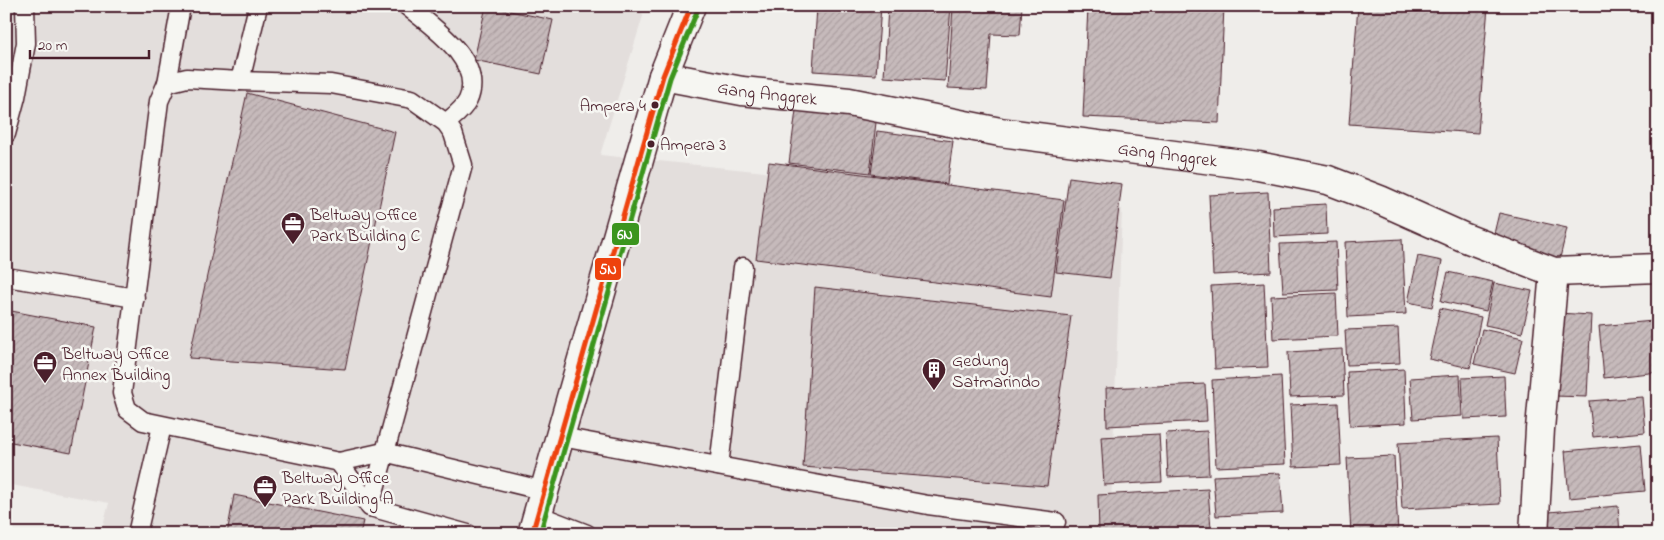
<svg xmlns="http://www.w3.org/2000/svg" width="1664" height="540" viewBox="0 0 1664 540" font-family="'Indie Flower',sans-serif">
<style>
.built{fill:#e3dedc}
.building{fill:url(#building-hatch);stroke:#4a1f2b}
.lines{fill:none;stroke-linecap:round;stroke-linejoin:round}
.lane-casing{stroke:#4a1f2b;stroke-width:21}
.street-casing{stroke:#4a1f2b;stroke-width:31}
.secondary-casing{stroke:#4a1f2b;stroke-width:31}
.lane{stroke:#f6f6f2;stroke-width:18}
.street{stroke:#f6f6f2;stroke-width:28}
.secondary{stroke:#f6f6f2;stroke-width:28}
.bus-1-casing{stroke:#f6f6f2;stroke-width:9}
.bus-2-casing{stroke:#f6f6f2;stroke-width:9}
.bus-1{stroke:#ee420d;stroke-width:5}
.bus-2{stroke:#3b951e;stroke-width:5}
.bus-dot{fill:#4a1f2b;stroke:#f6f6f2;stroke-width:2}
.labels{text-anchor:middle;stroke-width:5;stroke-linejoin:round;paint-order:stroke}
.bus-label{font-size:17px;fill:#4a1f2b;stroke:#f6f6f2;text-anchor:end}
.street-label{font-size:18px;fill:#4a1f2b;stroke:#f6f6f2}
.poi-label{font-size:18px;fill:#4a1f2b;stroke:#f6f6f2;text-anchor:start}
.line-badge{stroke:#f6f6f2;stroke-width:2}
.badge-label{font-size:14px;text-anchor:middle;font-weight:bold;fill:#fff}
</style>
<defs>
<pattern id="building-hatch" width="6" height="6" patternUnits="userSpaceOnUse" patternTransform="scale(1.25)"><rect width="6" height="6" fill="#c6babb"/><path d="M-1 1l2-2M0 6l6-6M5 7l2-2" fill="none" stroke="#ac9fa1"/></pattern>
</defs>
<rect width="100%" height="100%" fill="#efedea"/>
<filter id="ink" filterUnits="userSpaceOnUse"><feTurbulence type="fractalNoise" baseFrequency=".02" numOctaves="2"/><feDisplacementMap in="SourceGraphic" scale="10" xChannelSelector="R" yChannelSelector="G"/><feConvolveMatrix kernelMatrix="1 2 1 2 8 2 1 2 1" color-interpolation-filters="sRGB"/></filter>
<g filter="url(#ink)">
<path class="built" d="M6 6H640L643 16 600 155 1122 209 1110 534H101L109 503 6 484Z"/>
<g class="building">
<path d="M486 6 553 20 541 74 474 60Z"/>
<path d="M817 6H881L876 75 813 71Z"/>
<path d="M888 6H951L945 81 884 77Z"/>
<path d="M953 6H1022L1020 35 991 34 987 90 948 88Z"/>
<path d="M1088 6H1224L1219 123 1083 117Z"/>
<path d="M1358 6H1488L1478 133 1349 124Z"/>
<path d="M247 93 395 132 345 369 189 358Z"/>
<path d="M797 103 877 114 870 173 789 163Z"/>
<path d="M877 131 953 141 947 184 871 174Z"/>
<path d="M769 162 1064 200 1051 297 756 259Z"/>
<path d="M1069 177 1122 184 1110 278 1056 272Z"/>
<path d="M1268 192 1271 272 1213 275 1209 195Z"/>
<path d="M1326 204 1327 234 1274 237 1273 207Z"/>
<path d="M1499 213 1567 228 1560 258 1492 242Z"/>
<path d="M1402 239 1406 314 1348 317 1345 242Z"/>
<path d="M1336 242 1338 290 1283 292 1280 244Z"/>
<path d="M1418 256 1442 261 1432 307 1408 302Z"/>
<path d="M1448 272 1493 282 1486 311 1441 301Z"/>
<path d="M1264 283 1268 367 1215 369 1211 286Z"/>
<path d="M1494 283 1532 291 1522 333 1485 325Z"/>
<path d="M815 287 1071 316 1047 486 803 467Z"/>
<path d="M1336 293 1338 336 1273 339 1271 296Z"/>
<path d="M1440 308 1481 317 1470 368 1429 359Z"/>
<path d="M6 310 96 327 71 453 6 441Z"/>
<path d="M1558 313 1591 315 1587 397 1554 396Z"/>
<path d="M1653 321 1658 372 1604 378 1599 326Z"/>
<path d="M1398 328 1400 363 1347 365 1345 330Z"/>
<path d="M1482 329 1523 338 1515 373 1474 364Z"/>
<path d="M1342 349 1344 395 1290 397 1288 352Z"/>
<path d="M1404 369 1406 423 1350 426 1347 372Z"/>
<path d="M1460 375 1462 416 1413 419 1410 378Z"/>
<path d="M1281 376 1285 464 1216 467 1212 380Z"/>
<path d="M1504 376 1506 417 1464 419 1462 378Z"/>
<path d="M1205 384 1207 421 1107 426 1106 388Z"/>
<path d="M1642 397 1645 432 1593 437 1589 401Z"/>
<path d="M1338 403 1341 465 1293 467 1290 405Z"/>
<path d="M1207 431 1209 475 1168 477 1166 433Z"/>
<path d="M1159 434 1162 482 1104 485 1101 437Z"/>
<path d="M1497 438 1500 504 1402 509 1398 443Z"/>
<path d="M1641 444 1645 491 1569 498 1565 451Z"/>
<path d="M1394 456 1398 533 1351 534 1347 458Z"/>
<path d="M1280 473 1283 513 1216 516 1213 476Z"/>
<path d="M1208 489 1211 529 1099 534 1098 495Z"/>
<path d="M234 495 363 521 360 534H227Z"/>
<path d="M1618 506 1620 534H1550L1549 512Z"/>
</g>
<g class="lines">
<defs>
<g id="lane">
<path d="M258 6 240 81 187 78 167 83 159 101 122 393 127 409 143 421 339 462 384 452 545 491"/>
<path d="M407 6C433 27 485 62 468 100 464 109 453 117 446 123"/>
<path d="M240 81 331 84 412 99 446 123 453 133 463 165 370 507"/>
<path d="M167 83 181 6"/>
<path d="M6 134 16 97 26 43 25 6"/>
<path d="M6 277 135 298"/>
<path d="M561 437 928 505 1056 522"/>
<path d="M339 462 370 507 468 534"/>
<path d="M719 466 743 267"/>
<path d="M538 515 587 534"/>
<path d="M137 534 162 426"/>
</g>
<g id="street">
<path id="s1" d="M663 76 742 91 849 102 1000 132 1258 166 1328 180 1380 200 1463 237 1554 272 1658 268"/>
<path d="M1534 534 1540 429 1554 272"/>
</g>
<path id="secondary" d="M532 534 663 76 691 6"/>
</defs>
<use href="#lane" class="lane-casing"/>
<use href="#street" class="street-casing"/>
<use href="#secondary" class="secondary-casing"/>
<use href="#lane" class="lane"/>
<use href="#street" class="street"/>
<use href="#secondary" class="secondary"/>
<defs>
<path id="bus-1" d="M532 534 663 76 691 6"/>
<path id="bus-2" d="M540 534 670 78 698 9"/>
</defs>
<use href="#bus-1" class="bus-1-casing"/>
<use href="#bus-2" class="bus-2-casing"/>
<use href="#bus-1" class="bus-1"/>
<use href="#bus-2" class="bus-2"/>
</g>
</g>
<defs>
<symbol id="office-pin" viewBox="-11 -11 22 30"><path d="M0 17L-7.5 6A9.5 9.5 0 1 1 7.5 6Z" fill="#4a1f2b" stroke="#f6f6f2"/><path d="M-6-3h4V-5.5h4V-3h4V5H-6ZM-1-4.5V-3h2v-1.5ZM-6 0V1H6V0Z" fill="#fff"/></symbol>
<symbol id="building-pin" viewBox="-11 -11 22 30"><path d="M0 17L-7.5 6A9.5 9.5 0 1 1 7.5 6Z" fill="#4a1f2b" stroke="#f6f6f2"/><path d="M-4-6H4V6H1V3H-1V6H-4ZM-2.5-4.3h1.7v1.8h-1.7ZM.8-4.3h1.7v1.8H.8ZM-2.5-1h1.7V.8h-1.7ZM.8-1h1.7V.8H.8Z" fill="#fff"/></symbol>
</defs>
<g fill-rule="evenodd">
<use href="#office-pin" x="279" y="210" width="28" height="38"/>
<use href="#office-pin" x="31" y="349" width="28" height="38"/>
<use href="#building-pin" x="920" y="356" width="28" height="38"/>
<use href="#office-pin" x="251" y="473" width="28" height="38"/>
</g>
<g class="bus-dot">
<circle cx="655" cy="105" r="4.5"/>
<circle cx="651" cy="144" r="4.5"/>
</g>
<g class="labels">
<g class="bus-label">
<text x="646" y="111">Ampera 4</text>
<text x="660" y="150" text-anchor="start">Ampera 3</text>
</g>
<g class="street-label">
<text dy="6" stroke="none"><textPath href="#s1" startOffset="106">Gang Anggrek</textPath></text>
<text dy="6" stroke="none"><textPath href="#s1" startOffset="511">Gang Anggrek</textPath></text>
</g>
<g class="poi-label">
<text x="310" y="220">Beltway Office<tspan x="310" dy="21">Park Building C</tspan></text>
<text x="62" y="359">Beltway Office<tspan x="62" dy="21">Annex Building</tspan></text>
<text x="952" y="366">Gedung<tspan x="952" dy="21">Satmarindo</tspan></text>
<text x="282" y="483">Beltway Office<tspan x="282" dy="21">Park Building A</tspan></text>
</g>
</g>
<g class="line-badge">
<rect x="611" y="222" width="29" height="24" rx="5" fill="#3b951e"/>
<rect x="594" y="257" width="28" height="24" rx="5" fill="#ee420d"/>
</g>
<g class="badge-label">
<text x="625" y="239">6N</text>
<text x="608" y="274">5N</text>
</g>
<rect width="1664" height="540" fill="none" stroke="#f6f6f2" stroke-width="25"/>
<rect x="12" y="12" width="1639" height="515" fill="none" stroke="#4a1f2b" stroke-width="2" filter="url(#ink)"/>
<path d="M30 50v8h119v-8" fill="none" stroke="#4a1f2b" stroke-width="2.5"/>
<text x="38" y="50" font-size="15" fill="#4a1f2b" stroke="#f6f6f2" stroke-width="4" paint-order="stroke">20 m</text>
</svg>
